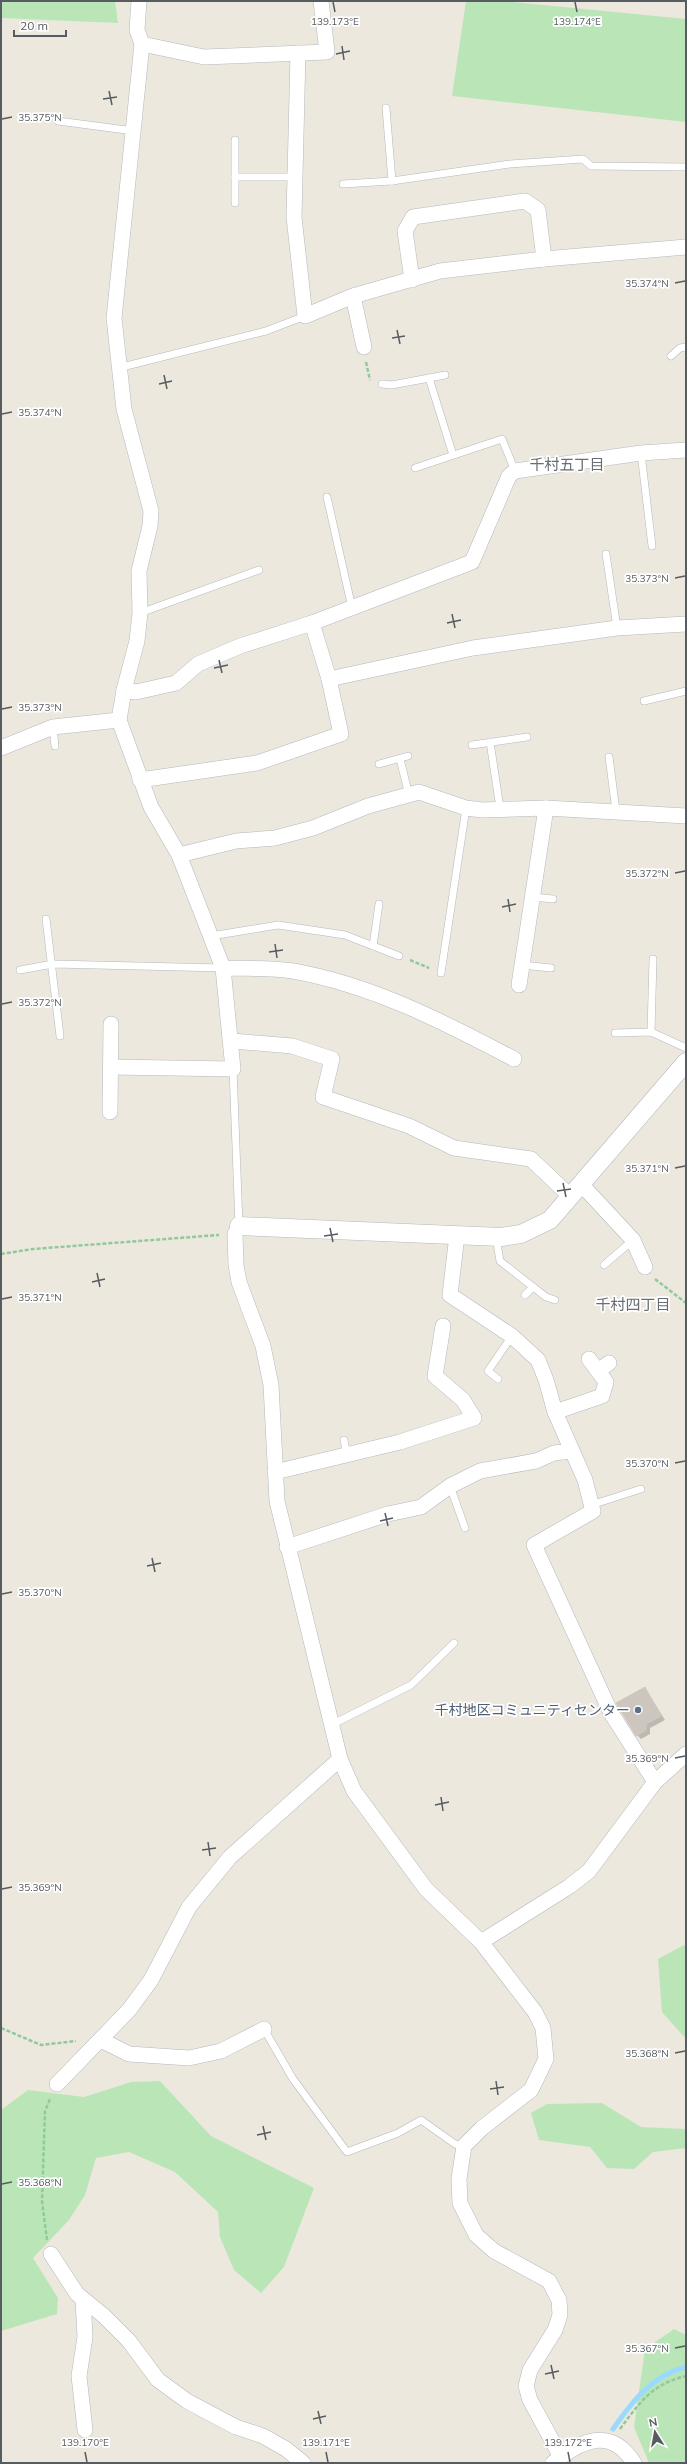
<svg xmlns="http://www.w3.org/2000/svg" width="687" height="2464" viewBox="0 0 687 2464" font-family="Mulish,'Noto Sans JP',sans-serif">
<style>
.green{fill:#bae6b7}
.shadow{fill:#0003}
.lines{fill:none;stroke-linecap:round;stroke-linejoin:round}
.stream{stroke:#9bdaff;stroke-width:5}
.building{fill:#ccc6bf;stroke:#d1c9bc}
.service-casing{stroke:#b4b8bd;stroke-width:8}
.minor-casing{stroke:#b4b8bd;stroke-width:16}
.tertiary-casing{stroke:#b4b8bd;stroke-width:19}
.path{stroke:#91c89c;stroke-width:2.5;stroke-dasharray:4 2;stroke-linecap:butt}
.service{stroke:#fff;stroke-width:7}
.minor{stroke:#fff;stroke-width:15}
.tertiary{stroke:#fff;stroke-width:18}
.ticks{fill:none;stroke:#575c61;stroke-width:1.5}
.service-dot{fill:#5c6f8a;stroke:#fff;stroke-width:1.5}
.labels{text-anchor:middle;stroke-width:3.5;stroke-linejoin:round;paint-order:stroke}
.service-label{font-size:14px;fill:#4e5e75;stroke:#fff;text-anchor:end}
.neighbourhood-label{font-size:15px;fill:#686e73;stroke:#fff}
.ticks-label{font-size:10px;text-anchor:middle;fill:#575c61;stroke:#fff;stroke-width:3.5;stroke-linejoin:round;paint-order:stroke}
</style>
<rect width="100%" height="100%" fill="#ece8de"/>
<g class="green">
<path d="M1 1H115L118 23 1 18Z"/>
<path d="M466 1H504L686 19V122L452 96Z"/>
<path d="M684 1945 686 1946V2039L662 2012 658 1959Z"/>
<path d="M160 2081 211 2136 314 2188 284 2267 261 2293 234 2270 220 2237 218 2212 175 2172 129 2152 96 2158 85 2195 69 2220 33 2258 58 2298 57 2314 1 2331V2110L28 2090 84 2097 131 2082Z"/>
<path d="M602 2103 641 2127 686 2129V2148L653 2152 634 2169 607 2168 590 2147 539 2140 531 2113 547 2104Z"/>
<path d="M674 2329 686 2335V2463H649L634 2427 645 2349Z"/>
</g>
<path class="shadow" d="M645 1688 665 1720 650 1728V1734L641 1739 637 1735Z"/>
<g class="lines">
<path class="stream" d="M613 2429C632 2402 652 2375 686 2367"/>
</g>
<path class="building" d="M645 1687 661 1716 646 1724V1730L636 1736 616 1703Z"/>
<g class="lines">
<defs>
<g id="service">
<path d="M386 108 392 181"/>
<path d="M58 121 134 131"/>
<path d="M235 177H295"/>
<path d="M343 184 392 181 510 164 583 159 591 166 686 167"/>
<path d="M235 203V140"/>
<path d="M671 356 680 348 686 347"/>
<path d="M118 368 266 331 305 316"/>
<path d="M429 378 453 455"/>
<path d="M382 384 392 385 445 375"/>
<path d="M641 453 652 546"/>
<path d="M415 468 502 439 515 471"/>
<path d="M327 497 352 608"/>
<path d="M606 554 617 628"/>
<path d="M140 613 259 570"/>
<path d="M644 701 686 691"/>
<path d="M53 727 55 746"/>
<path d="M490 742 500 808"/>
<path d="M472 745 527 737"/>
<path d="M609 757 616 811"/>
<path d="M400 759 409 795"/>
<path d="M379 764 408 756"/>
<path d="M533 897 553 899"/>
<path d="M46 919 60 1036"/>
<path d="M211 936 278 925 345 935 399 956"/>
<path d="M373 946 379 904"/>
<path d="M522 965 551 968"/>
<path d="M20 970 53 964 223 968"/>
<path d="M441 973 466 808"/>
<path d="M651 1032 653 959"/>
<path d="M615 1033 651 1032 686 1048"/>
<path d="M233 1069 239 1225"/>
<path d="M496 1237 500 1261 546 1297 555 1300"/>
<path d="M604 1265 633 1240"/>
<path d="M525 1295 533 1287"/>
<path d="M498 1379 488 1371 512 1336"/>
<path d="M344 1440 347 1455"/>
<path d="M450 1486 465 1528"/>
<path d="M591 1505 641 1489"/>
<path d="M331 1725 411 1685 454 1643"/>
<path d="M264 2029 293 2079 347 2152 398 2133 421 2120 455 2144 464 2146"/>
</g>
<g id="minor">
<path d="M142 44 204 57 327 52 321 1"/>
<path d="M298 53 294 217 305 316 353 296 440 271 544 259 686 247"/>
<path d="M412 280 405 231 413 217 525 201 538 210 544 259"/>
<path d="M353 296 364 347"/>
<path d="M329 679 473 648 617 628 686 624"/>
<path d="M124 690 136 692 176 683 198 664 240 646 312 623 472 562 509 476 515 471 641 453 686 450"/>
<path d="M1 748 53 727 119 720"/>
<path d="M140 780 257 763 341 734 329 679 312 623"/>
<path d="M179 855 236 841 275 838 313 828 368 806 419 792 466 808 482 810 546 808 686 816"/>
<path d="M223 968C246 969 270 967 293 971 372 985 444 1022 514 1059"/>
<path d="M519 985 546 808"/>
<path d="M232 1041 292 1046 332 1059 323 1097 409 1126 454 1148 531 1159 570 1196"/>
<path d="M111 1067 233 1069 223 968 179 855 151 807 119 720 124 690 137 641 140 613 139 571 150 526 151 511 124 409 114 318 142 44 137 30 139 1"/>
<path d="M110 1112 111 1024"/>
<path d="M581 1184 633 1240 645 1267"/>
<path d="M239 1226 235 1234 236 1265 239 1282 263 1346 271 1385 277 1501 340 1759 354 1791 426 1889 481 1942 535 2012 543 2028 546 2059 531 2090 482 2128 464 2146 459 2179 460 2203 476 2235 494 2251 549 2281 559 2300 560 2315 555 2330 530 2370 526 2386 530 2400 561 2457"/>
<path d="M457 1235 450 1295 512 1336 538 1360 546 1380 555 1412 585 1480 593 1511 534 1545 611 1713 655 1782"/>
<path d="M598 1371 609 1363"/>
<path d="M555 1412 602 1396 606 1382 589 1359"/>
<path d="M275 1472 400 1442 474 1418 463 1400 435 1376 443 1326"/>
<path d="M287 1547 388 1514 421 1507 450 1486 480 1471 536 1461 554 1453 572 1451"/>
<path d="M481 1942 570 1886 589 1871 655 1782 686 1754"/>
<path d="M101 2040 129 2054 189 2058 221 2051 264 2029"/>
<path d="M57 2084 129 2010 151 1980 189 1907 230 1857 340 1759"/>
<path d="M51 2254 77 2294 104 2316 129 2341 158 2380 187 2401 236 2427 263 2436 286 2449 303 2463"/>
<path d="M83 2299 85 2337 79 2376 85 2430"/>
<path d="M553 2463C581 2440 611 2426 634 2463"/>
</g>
<path id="tertiary" d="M239 1226 501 1237 521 1234 550 1220 686 1062"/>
</defs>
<use href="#service" class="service-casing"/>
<use href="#minor" class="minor-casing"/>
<use href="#tertiary" class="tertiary-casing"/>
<g class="path">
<path d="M366 362 370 380"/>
<path d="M410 960 429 968"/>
<path d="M1 1254 33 1249 219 1235"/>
<path d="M655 1279 686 1303"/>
<path d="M1 2028 41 2045 76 2041"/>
<path d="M47 2240 42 2201 45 2111 50 2099"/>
<path d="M620 2429C640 2402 652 2384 686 2376"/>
</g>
<use href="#service" class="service"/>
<use href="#minor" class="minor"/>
<use href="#tertiary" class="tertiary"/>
</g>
<path class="ticks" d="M333 2 335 12M575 2 577 12M342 46 344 60M336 54 350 51M109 91 112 105M103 99 117 97M2 119 12 117M675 283 685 281M397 330 400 344M392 338 405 336M164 375 167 389M159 384 172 381M2 414 12 412M675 578 685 576M452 614 455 628M447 623 461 620M219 660 222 673M214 668 228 665M2 709 12 707M675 873 685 871M508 899 510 912M502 907 516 904M275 944 277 958M269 952 283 950M2 1004 12 1002M675 1168 685 1166M563 1183 566 1197M557 1191 571 1189M330 1228 333 1242M324 1236 338 1234M97 1273 100 1287M92 1282 105 1279M2 1299 12 1297M675 1463 685 1461M385 1513 388 1526M380 1521 393 1518M152 1558 155 1572M147 1566 161 1563M2 1594 12 1592M675 1758 685 1756M441 1797 443 1811M435 1805 449 1802M208 1842 210 1856M202 1850 216 1848M2 1889 12 1887M675 2053 685 2051M496 2081 498 2095M490 2089 504 2087M263 2126 266 2140M257 2135 271 2132M2 2184 12 2182M675 2348 685 2346M551 2365 554 2379M545 2374 559 2371M318 2411 321 2424M313 2419 326 2416M85 2452 87 2462M326 2452 328 2462M568 2452 570 2462"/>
<circle class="service-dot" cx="638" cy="1710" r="4"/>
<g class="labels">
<g class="service-label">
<text x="630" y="1715">千村地区コミュニティセンター</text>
</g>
<g class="neighbourhood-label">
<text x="567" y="470">千村五丁目</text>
<text x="633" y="1310">千村四丁目</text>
</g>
</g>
<g class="ticks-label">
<text x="335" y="25">139.173°E</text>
<text x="577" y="25">139.174°E</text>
<text x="40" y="121">35.375°N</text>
<text x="647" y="287">35.374°N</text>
<text x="40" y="416">35.374°N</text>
<text x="647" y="582">35.373°N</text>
<text x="40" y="711">35.373°N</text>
<text x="647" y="877">35.372°N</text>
<text x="40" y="1006">35.372°N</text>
<text x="647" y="1172">35.371°N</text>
<text x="40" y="1301">35.371°N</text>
<text x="647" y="1467">35.370°N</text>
<text x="40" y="1596">35.370°N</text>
<text x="647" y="1762">35.369°N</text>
<text x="40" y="1891">35.369°N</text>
<text x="647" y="2057">35.368°N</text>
<text x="40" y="2186">35.368°N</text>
<text x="647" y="2352">35.367°N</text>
<text x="85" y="2446">139.170°E</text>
<text x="326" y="2446">139.171°E</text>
<text x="568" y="2446">139.172°E</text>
</g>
<rect width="687" height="2464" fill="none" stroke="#575c61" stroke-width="4"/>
<g transform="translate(655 2432) rotate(349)" stroke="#ffffff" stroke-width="3" paint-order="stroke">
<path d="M0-3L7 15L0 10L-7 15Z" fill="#575c61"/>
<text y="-6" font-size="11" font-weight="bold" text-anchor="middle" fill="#575c61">N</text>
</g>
<path d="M14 30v6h52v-6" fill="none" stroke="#575c61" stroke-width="2"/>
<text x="20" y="30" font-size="12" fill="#575c61" stroke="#ffffff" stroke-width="3" paint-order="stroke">20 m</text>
</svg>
